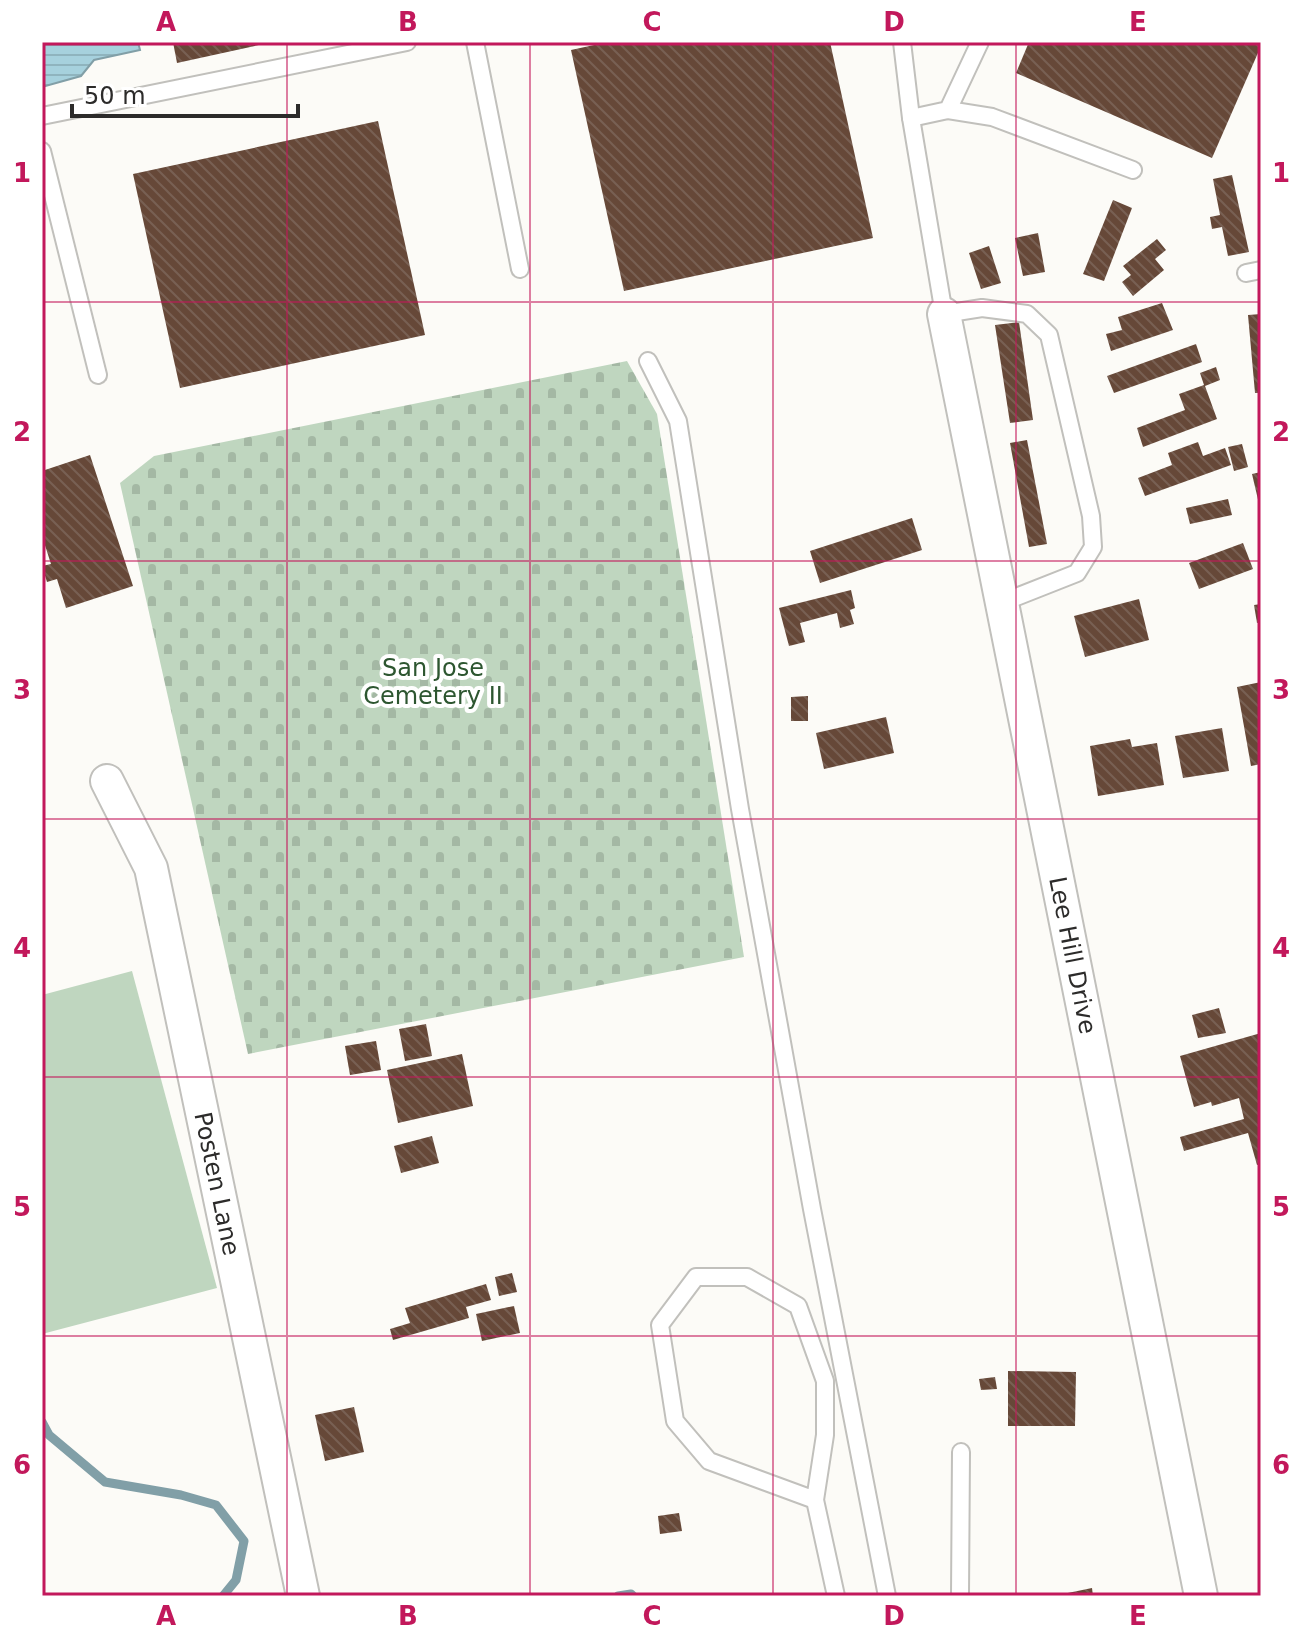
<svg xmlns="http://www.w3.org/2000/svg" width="1303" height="1638" viewBox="0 0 1303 1638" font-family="'DejaVu Sans',sans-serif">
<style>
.grass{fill:#bfd6bf}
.cemetery{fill:url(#cemetery-stones)}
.water{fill:url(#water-rules);stroke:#819fa7;stroke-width:2}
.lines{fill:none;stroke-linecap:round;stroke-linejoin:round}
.stream{stroke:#819fa7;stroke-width:9}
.building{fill:url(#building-back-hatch)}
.lane-casing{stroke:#c1c0bc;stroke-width:20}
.street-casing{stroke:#c1c0bc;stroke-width:36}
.lane{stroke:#fff;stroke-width:16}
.street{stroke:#fff;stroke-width:32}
.grid{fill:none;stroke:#c2185b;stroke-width:2;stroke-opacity:0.55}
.labels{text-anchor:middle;stroke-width:8;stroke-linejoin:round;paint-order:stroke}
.park-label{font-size:24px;fill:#2d5630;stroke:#fff}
.street-label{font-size:24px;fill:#2c2b2a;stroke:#fff}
.neatline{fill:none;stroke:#c2185b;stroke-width:3}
.grid-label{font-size:26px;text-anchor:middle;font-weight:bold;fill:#c2185b}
</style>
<defs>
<pattern id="cemetery-stones" width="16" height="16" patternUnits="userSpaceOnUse" patternTransform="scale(2)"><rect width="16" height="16" fill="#bfd6bf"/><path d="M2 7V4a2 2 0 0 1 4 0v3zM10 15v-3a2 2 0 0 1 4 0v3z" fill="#a4b8a4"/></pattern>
<pattern id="water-rules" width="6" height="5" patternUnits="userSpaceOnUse" patternTransform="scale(2)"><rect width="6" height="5" fill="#a6d1dd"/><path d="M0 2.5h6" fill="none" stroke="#8fb4be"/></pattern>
<pattern id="building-back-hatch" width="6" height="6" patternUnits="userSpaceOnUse" patternTransform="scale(2)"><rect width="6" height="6" fill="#664838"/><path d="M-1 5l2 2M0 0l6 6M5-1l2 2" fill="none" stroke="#786053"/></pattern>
</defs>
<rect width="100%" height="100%" fill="#fcfbf7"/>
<path class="grass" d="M132 971 217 1288 42 1334V995Z"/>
<path class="cemetery" d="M627 361 657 414 744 957 248 1054 120 483 154 456Z"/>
<path class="water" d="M42 42H138L140 50 94 60 81 76 42 87Z"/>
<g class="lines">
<g class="stream">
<path d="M42 1422 49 1435 105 1482 181 1495 216 1505 244 1541 236 1580 223 1596"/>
<path d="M618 1596 631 1594 633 1596"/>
</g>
</g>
<g class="building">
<path d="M173 42H268V43L177 63Z"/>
<path d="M608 42H830L873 238 624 291 571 50Z"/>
<path d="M1029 42H1252L1261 46 1212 158 1016 73Z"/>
<path d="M378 121 425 335 180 388 133 174Z"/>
<path d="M1232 175 1249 252 1228 256 1222 227 1212 229 1210 217 1220 215 1213 179Z"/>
<path d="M1113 200 1132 208 1104 281 1083 274Z"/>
<path d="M1038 233 1045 272 1023 276 1015 238Z"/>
<path d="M1157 239 1166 250 1155 259 1164 270 1133 296 1122 282 1131 275 1123 266Z"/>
<path d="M989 246 1001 283 981 289 969 253Z"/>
<path d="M1162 303 1173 330 1111 351 1106 334 1122 330 1118 317Z"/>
<path d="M1261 314V393H1255L1248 315Z"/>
<path d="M1019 322 1033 420 1010 423 995 325Z"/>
<path d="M1196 344 1202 362 1114 393 1107 376Z"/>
<path d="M1216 367 1220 380 1205 386 1217 419 1143 447 1137 428 1185 410 1179 394 1204 385 1200 373Z"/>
<path d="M1027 440 1047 544 1029 547 1010 443Z"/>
<path d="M1198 442 1203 456 1225 448 1231 465 1145 496 1138 478 1172 465 1168 453Z"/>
<path d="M1242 444 1248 467 1234 471 1228 447Z"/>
<path d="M90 455 133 586 66 608 57 579 47 582 42 566 51 564 42 536V471Z"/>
<path d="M1261 472V508H1260L1252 474Z"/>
<path d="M1228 499 1232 515 1190 524 1186 508Z"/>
<path d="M912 518 922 550 820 583 810 551Z"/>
<path d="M1243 543 1253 569 1199 589 1189 563Z"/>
<path d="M851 590 855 608 850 610 854 624 840 628 837 613 800 623 805 642 789 646 779 608Z"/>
<path d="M1139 599 1149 640 1085 657 1074 616Z"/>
<path d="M1261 604V622L1257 623 1254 605Z"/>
<path d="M1261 682V764L1251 766 1237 687Z"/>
<path d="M808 696V721H791V697Z"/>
<path d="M886 717 894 753 824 769 816 733Z"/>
<path d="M1222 728 1229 771 1183 778 1175 736Z"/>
<path d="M1130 739 1132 747 1157 743 1164 785 1098 796 1090 746Z"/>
<path d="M1219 1008 1226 1033 1198 1038 1192 1015Z"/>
<path d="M426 1024 432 1056 405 1061 399 1029Z"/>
<path d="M1261 1033V1164L1257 1165 1248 1133 1184 1151 1180 1137 1244 1119 1239 1098 1212 1106 1211 1102 1194 1107 1180 1056Z"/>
<path d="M376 1041 381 1070 350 1075 345 1046Z"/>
<path d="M462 1054 473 1106 398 1123 387 1070Z"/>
<path d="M432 1136 439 1163 401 1173 394 1146Z"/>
<path d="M512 1273 517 1292 499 1296 495 1277Z"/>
<path d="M486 1284 491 1300 466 1307 469 1318 393 1340 390 1329 410 1323 405 1308Z"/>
<path d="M514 1306 520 1333 482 1341 476 1314Z"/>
<path d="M1008 1371 1076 1372 1075 1426H1008Z"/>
<path d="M995 1377 997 1389 981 1390 979 1379Z"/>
<path d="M354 1407 364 1452 325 1461 315 1415Z"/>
<path d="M679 1513 682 1531 660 1534 658 1516Z"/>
<path d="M1092 1588 1093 1596H1059L1058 1595Z"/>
</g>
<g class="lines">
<defs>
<g id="lane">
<path d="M475 42 520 269"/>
<path d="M902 42 911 118 944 314 982 308 1027 314 1049 335 1091 516 1093 547 1077 573 1001 603"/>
<path d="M948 110 992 117 1133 170"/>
<path d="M42 116 407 42"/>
<path d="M911 118 948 110 980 42"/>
<path d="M42 151 98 375"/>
<path d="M1246 273 1261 270"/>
<path d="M648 361 678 421 740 809 812 1209 887 1596"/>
<path d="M815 1500 709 1461 675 1421 660 1325 696 1277H747L798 1306 825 1381V1435L815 1500 836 1596"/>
<path d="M960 1596 961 1452"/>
</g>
<g id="street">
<path id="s1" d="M944 314 1201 1596"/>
<path id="s2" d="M107 781 151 868 303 1596"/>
</g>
</defs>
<use href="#lane" class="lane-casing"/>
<use href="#street" class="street-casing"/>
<use href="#lane" class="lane"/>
<use href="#street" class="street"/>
</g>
<path class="grid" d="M287 42V1596M530 42V1596M773 42V1596M1016 42V1596M42 302H1261M42 561H1261M42 819H1261M42 1077H1261M42 1336H1261"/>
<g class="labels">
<g class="park-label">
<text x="433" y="676">San Jose<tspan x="433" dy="28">Cemetery II</tspan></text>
</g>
<g class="street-label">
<text dy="8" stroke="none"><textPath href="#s1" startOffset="654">Lee Hill Drive</textPath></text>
<text dy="8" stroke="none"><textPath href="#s2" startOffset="420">Posten Lane</textPath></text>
</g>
</g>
<rect width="1303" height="1638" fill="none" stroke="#ffffff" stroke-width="88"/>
<path d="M72 104v12h226v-12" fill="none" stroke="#2c2b2a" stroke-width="4"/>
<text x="84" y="104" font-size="24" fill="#2c2b2a" stroke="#ffffff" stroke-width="6" paint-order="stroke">50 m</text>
<rect x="44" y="44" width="1215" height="1550" class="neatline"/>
<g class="grid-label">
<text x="166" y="31">A</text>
<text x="408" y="31">B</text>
<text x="652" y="31">C</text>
<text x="894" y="31">D</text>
<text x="1138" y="31">E</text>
<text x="22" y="182">1</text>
<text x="1281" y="182">1</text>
<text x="22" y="441">2</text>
<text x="1281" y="441">2</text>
<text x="22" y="699">3</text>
<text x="1281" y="699">3</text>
<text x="22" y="957">4</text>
<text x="1281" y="957">4</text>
<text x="22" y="1216">5</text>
<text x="1281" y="1216">5</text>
<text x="22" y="1474">6</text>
<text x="1281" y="1474">6</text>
<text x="166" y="1625">A</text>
<text x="408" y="1625">B</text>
<text x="652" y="1625">C</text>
<text x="894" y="1625">D</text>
<text x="1138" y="1625">E</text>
</g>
</svg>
